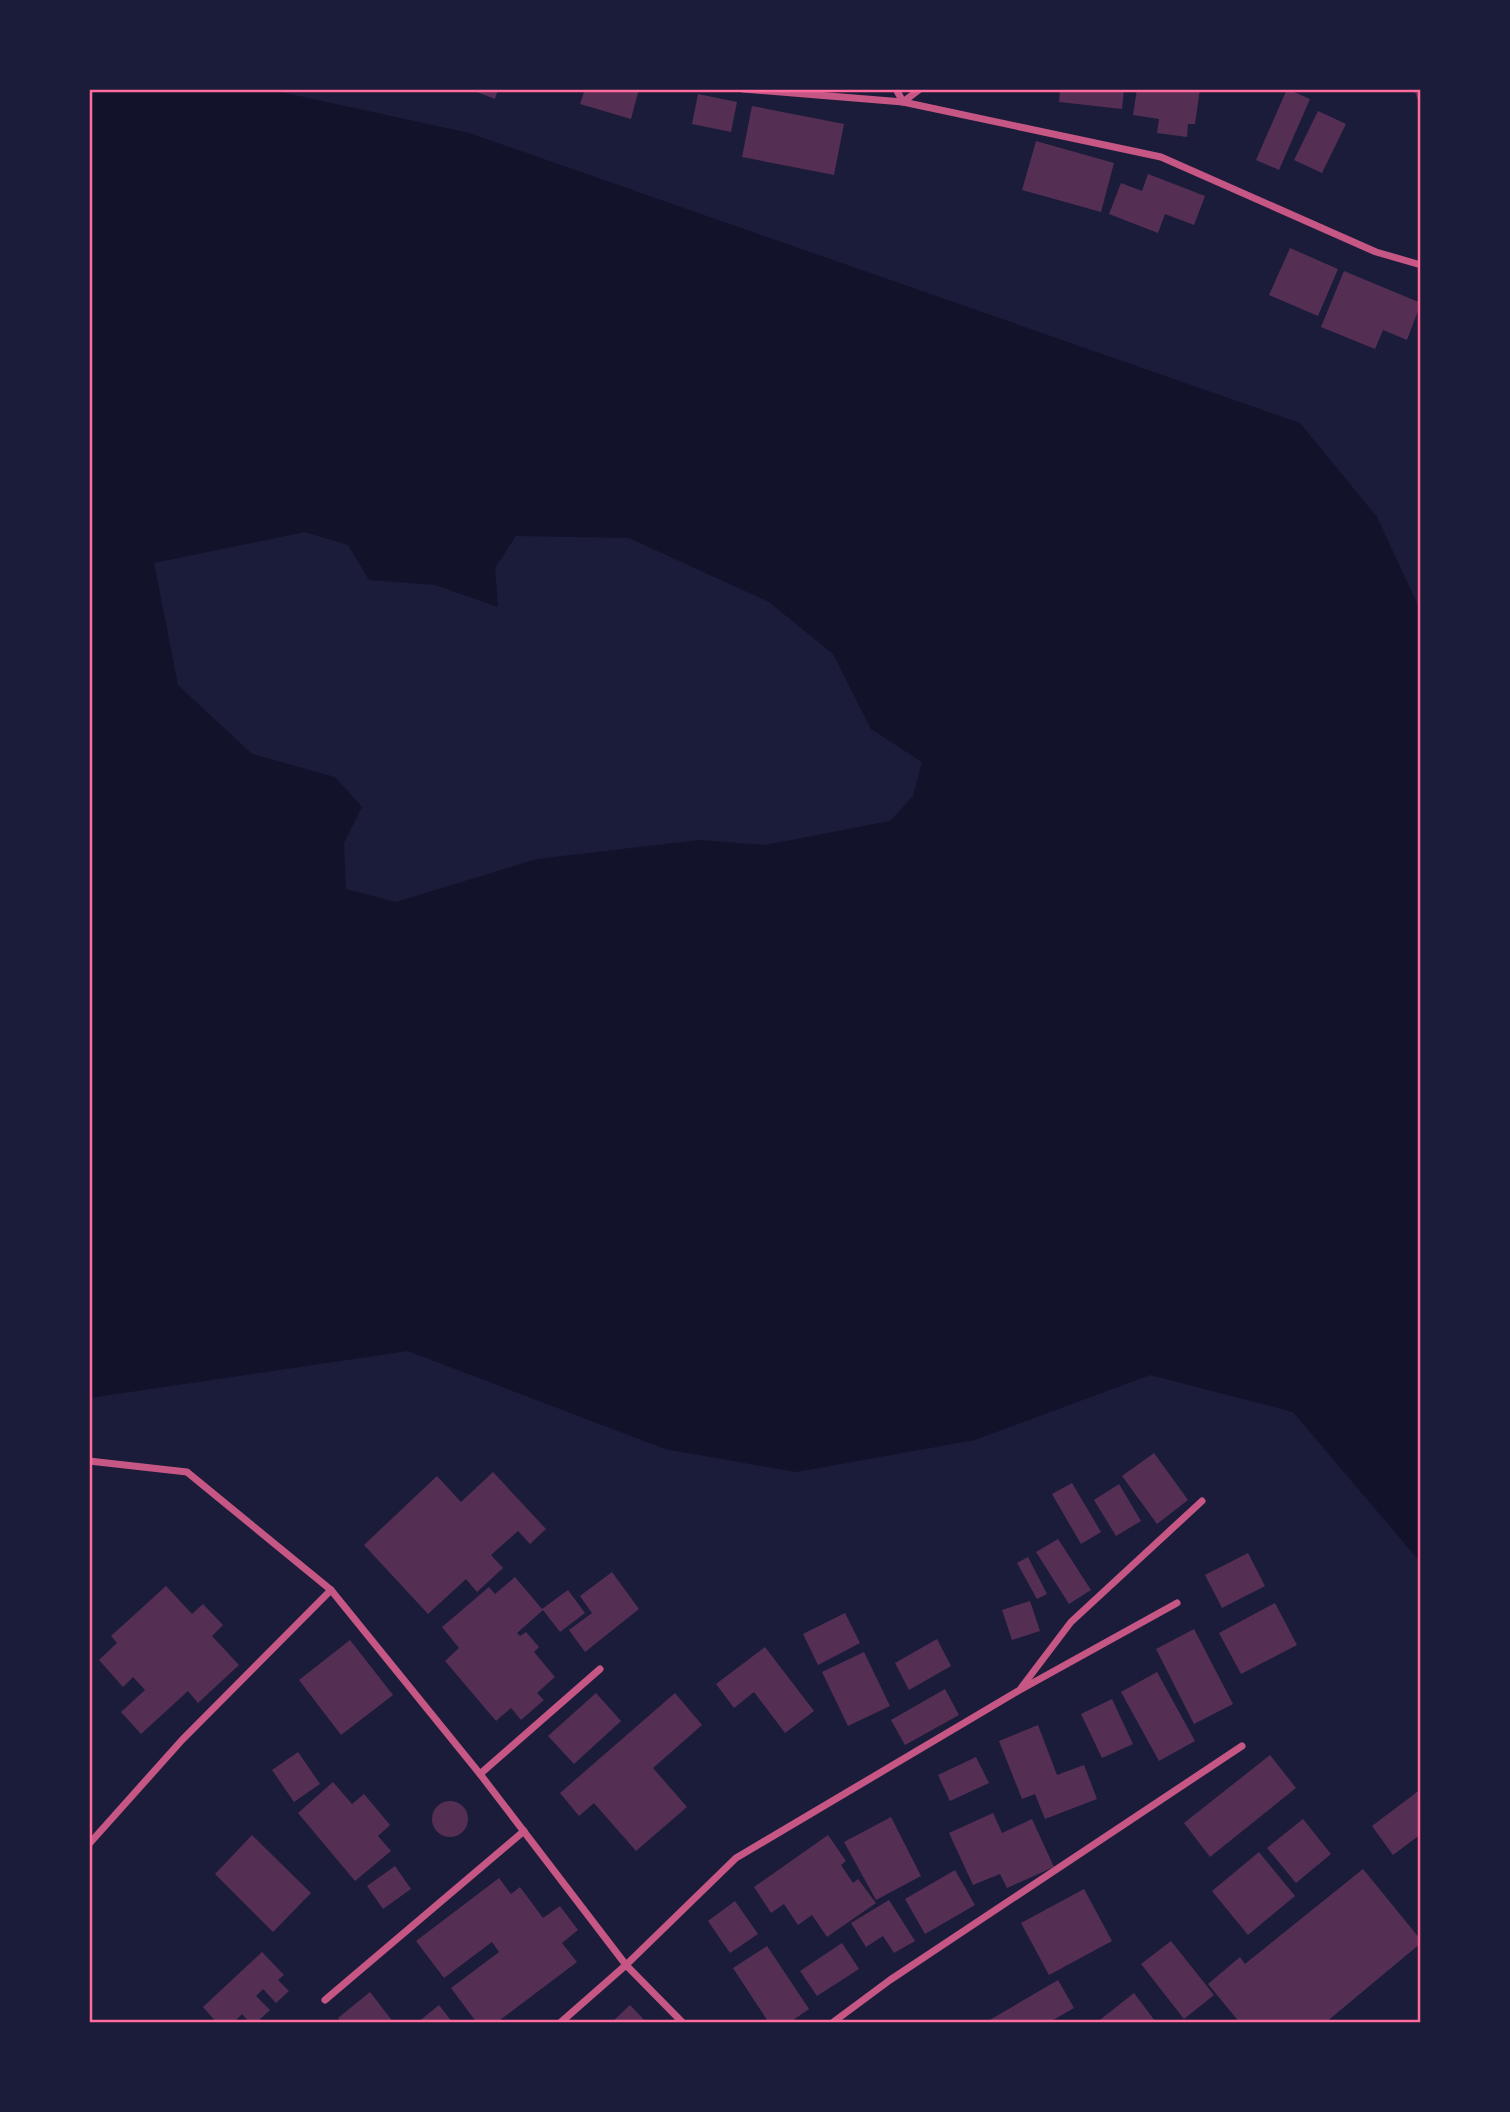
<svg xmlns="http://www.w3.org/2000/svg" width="1510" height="2112" viewBox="0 0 1510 2112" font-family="'IBM Plex Sans',sans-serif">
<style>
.water{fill:#12122b;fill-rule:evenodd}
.building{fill:#542f53}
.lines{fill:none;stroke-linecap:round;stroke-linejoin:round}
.minor{stroke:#c65784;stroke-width:7}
.neatline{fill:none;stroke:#ff6b9d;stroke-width:2.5}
</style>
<rect width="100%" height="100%" fill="#1b1b3a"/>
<path class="water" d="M89 89H267L469 133 1300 423 1377 517 1421 612V1563L1293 1412 1150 1375 975 1440 796 1472 665 1449 408 1351 89 1398ZM305 532 348 545 369 580 435 585 498 607 495 568 516 536 629 538 769 602 833 654 871 729 922 762 913 796 890 821 765 845 699 840 537 859 396 902 346 889 344 843 362 807 335 777 252 754 178 685 154 563Z"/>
<g class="building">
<path d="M469 89H498L495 99Z"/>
<path d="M585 89H639L631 119 580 104Z"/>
<path d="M1060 89H1124L1122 109 1059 102Z"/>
<path d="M1137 89H1200L1195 124H1188L1187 137 1157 133 1159 119 1133 115Z"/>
<path d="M1287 89 1310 99 1279 170 1256 160Z"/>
<path d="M1414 89H1421V107H1420Z"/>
<path d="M698 94 737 102 731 132 692 124Z"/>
<path d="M752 106 844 124 834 175 742 157Z"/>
<path d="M1318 111 1346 124 1322 173 1294 160Z"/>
<path d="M1036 141 1114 163 1101 212 1022 190Z"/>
<path d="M1148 174 1205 196 1194 225 1165 214 1158 233 1109 214 1121 183 1142 191Z"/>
<path d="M1290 248 1338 269 1318 316 1269 295Z"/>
<path d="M1344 271 1421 303 1407 340 1383 330 1375 349 1321 327Z"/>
<path d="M1154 1453 1188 1500 1157 1524 1122 1476Z"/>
<path d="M493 1472 546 1529 530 1544 518 1531 491 1555 503 1568 477 1592 466 1579 428 1614 364 1545 437 1476 461 1502Z"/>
<path d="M1072 1483 1101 1532 1081 1544 1052 1494Z"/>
<path d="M1119 1484 1141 1521 1116 1536 1094 1500Z"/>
<path d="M1058 1539 1091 1590 1069 1604 1036 1552Z"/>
<path d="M1248 1553 1265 1586 1222 1608 1205 1575Z"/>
<path d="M1028 1557 1047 1594 1037 1599 1017 1563Z"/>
<path d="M612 1572 639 1609 585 1652 569 1630 592 1613 580 1596Z"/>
<path d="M515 1577 542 1609 568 1590 585 1613 560 1632 543 1610 517 1633 520 1636 526 1632 539 1647 534 1652 555 1677 537 1693 544 1700 521 1720 511 1708 496 1721 445 1661 459 1648 442 1627 489 1587 495 1594Z"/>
<path d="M166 1586 192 1614 203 1604 223 1625 212 1636 239 1665 198 1703 188 1691 141 1734 121 1712 145 1690 133 1677 123 1687 99 1660 117 1643 111 1636Z"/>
<path d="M1030 1601 1040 1631 1012 1640 1002 1610Z"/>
<path d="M1275 1603 1297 1645 1241 1674 1219 1633Z"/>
<path d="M845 1613 860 1643 818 1665 803 1634Z"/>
<path d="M1194 1629 1233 1704 1194 1724 1156 1649Z"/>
<path d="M937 1639 951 1666 909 1690 895 1663Z"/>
<path d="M350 1640 393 1695 341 1735 299 1680Z"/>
<path d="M765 1647 814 1711 785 1733 754 1692 734 1708 716 1684Z"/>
<path d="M864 1652 890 1706 848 1726 822 1672Z"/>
<path d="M1157 1672 1195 1741 1159 1761 1121 1692Z"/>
<path d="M945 1689 959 1715 905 1745 891 1720Z"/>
<path d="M596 1693 621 1721 574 1764 548 1736Z"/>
<path d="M675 1693 702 1725 653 1768 687 1807 636 1851 594 1803 579 1816 560 1793Z"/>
<path d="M1112 1699 1133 1744 1102 1758 1081 1714Z"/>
<path d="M1038 1725 1057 1775 1084 1765 1097 1799 1045 1819 1035 1794 1022 1799 999 1741Z"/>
<path d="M298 1752 320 1784 294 1802 272 1770Z"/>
<path d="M1270 1755 1296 1788 1210 1857 1184 1823Z"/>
<path d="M976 1757 989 1783 950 1801 938 1775Z"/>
<path d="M333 1782 352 1804 364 1794 390 1825 378 1836 391 1851 355 1881 298 1813Z"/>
<path d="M1421 1789V1834L1393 1855 1372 1826Z"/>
<circle cx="450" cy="1819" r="18"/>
<path d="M993 1813 1002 1833 1032 1819 1054 1867 1007 1888 1000 1874 973 1885 949 1833Z"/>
<path d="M891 1817 921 1876 876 1900 844 1842Z"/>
<path d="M1303 1819 1331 1854 1296 1883 1267 1848Z"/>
<path d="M252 1835 311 1893 273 1932 215 1874Z"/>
<path d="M828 1835 846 1861 841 1865 853 1883 858 1879 876 1903 827 1937 812 1915 798 1925 784 1904 771 1913 754 1887Z"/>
<path d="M1259 1852 1295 1896 1248 1935 1212 1891Z"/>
<path d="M395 1866 411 1889 383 1909 367 1886Z"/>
<path d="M1363 1869 1421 1940V1943L1325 2023H1240L1208 1984 1240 1957 1245 1964Z"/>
<path d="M955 1870 975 1905 925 1934 905 1899Z"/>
<path d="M499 1878 511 1894 520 1887 543 1918 560 1906 578 1930 562 1943 577 1962 496 2023H477L451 1988 499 1952 492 1942 444 1978 416 1941Z"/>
<path d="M1084 1889 1112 1941 1049 1975 1021 1923Z"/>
<path d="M889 1900 915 1941 894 1953 883 1936 866 1947 851 1923Z"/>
<path d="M735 1901 758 1934 730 1953 708 1921Z"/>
<path d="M1171 1941 1214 1995 1184 2019 1141 1964Z"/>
<path d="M842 1943 859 1969 817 1996 800 1971Z"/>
<path d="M767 1946 809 2009 789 2023H769L733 1968Z"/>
<path d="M262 1952 284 1975 278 1980 289 1991 276 2003 263 1989 256 1996 270 2010 256 2023H250L242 2014 233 2023H217L203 2007Z"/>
<path d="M1058 1980 1074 2008 1048 2023H989L988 2021Z"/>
<path d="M370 1992 394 2023H341L338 2018Z"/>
<path d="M1134 1993 1155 2021 1152 2023H1096Z"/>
<path d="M439 2005 453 2023H417Z"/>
<path d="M630 2005 647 2023H611Z"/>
</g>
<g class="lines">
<g class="minor">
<path d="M743 89 903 102 1161 157 1376 252 1421 265"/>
<path d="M896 89 903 102 920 89"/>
<path d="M89 1461 187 1472 331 1590 480 1774 626 1965 683 2023"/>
<path d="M1021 1688 1071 1622 1202 1501"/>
<path d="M480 1774 600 1669"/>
<path d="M89 1844 182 1740 331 1590"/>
<path d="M325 2000 524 1831"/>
<path d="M560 2023 626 1965 736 1858 1018 1691 1177 1603"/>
<path d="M832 2023 890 1980 1242 1746"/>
</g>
</g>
<rect width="1510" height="2112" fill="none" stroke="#1b1b3a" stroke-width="182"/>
<rect x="91" y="91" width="1328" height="1930" class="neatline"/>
</svg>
